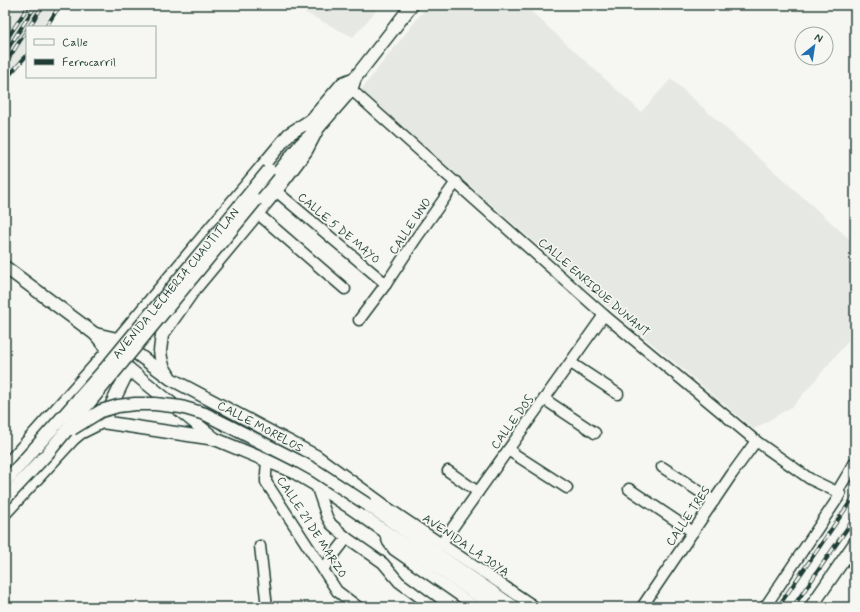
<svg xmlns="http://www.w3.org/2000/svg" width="860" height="612" viewBox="0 0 860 612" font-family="Mynerve,sans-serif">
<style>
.built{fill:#e6e8e4}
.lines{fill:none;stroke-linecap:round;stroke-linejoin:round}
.minor-casing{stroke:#1f3d34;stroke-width:13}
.major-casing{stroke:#1f3d34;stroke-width:15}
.minor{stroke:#f6f6f2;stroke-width:10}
.major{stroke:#f6f6f2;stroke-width:12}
.rail-casing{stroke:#1f3d34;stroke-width:4}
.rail{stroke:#f6f6f2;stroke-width:2.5;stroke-dasharray:8;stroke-linecap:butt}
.major-bridge-casing{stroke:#1f3d34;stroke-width:15;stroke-linecap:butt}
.major-bridge{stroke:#f6f6f2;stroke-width:12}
.labels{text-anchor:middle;stroke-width:3.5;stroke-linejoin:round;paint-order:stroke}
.street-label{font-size:12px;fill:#1f3d34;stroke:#f6f6f2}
</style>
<rect width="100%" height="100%" fill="#f6f6f2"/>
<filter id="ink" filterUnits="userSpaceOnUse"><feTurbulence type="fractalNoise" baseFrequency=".025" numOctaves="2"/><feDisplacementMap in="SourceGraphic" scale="8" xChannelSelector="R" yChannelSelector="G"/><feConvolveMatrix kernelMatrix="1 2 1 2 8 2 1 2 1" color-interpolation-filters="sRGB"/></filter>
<g filter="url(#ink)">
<g class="built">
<path d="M5 5H56L42 27H27V50L5 85Z"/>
<path d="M290 5H381L353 37Z"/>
<path d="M428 5H524L641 112 671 79 855 244V333L793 406 754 429 599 299 361 90Z"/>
</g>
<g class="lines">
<defs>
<g id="minor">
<path d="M346 85 604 315 756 441 810 479 837 492 840 494 838 498 765 607"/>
<path d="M276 191 386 284"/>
<path d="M257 213 345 289"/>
<path d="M359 320 386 284 417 237 456 182"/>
<path d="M571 363 618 394"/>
<path d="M544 399 595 433"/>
<path d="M508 450 567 488"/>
<path d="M267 461 266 474V482L337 591 358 607"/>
<path d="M662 467 714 501"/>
<path d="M448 471 478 492"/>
<path d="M316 485 327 517 331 524 347 538 383 563 399 582 433 607"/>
<path d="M629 489 693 532"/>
<path d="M837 492 855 462"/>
<path d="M382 504 535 607"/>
<path d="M384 531 388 542 394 550 476 607"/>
<path d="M441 544 604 315"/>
<path d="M260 546 267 607"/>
<path d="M323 569 347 538"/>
<path d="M642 607 732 474 756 441"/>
</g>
<g id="major">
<path d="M307 125 343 83 355 78"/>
<path d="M256 200 301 144 318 128 351 90 355 78 412 5"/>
<path d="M5 267 95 334 109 350 129 369 215 439 294 472 316 485 351 508 495 607"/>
<path id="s1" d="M95 334 117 339 171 379 316 456 382 504 391 521 423 544 514 607"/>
<path d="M169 376 163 366 161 358 160 351 162 335 193 291 276 191 306 151 318 128"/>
<path d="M106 416 129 369"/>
<path d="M5 467 109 350 289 134 311 120"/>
<path d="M368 505 390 520"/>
<path d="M5 513 73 439 80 433 102 422 215 439"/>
<path d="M811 607 855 543"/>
</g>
</defs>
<use href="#minor" class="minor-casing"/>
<use href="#major" class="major-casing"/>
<use href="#minor" class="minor"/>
<use href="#major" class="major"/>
<defs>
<g id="rail">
<path d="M29 27 43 5"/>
<path d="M46 27 60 5"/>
<path d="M5 42 29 5"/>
<path d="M5 53 36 5"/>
<path d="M5 64 27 30"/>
<path d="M5 80 27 55"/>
<path d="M778 607 855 495"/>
<path d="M793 607 855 517"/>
</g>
</defs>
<use href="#rail" class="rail-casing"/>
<use href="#rail" class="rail"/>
<defs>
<g id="major-bridge">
<path d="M72 429 101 411 118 406 135 404H155L181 407 205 414 298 461 316 471 368 505"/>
<path id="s2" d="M5 482 105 369 269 170"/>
<path d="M5 499 47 454 256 200"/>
</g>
</defs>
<use href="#major-bridge" class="major-bridge-casing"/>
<use href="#major-bridge" class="major-bridge"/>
</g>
</g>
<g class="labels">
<g class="street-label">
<text transform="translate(410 226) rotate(-56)" y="4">CALLE UNO</text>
<text transform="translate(339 228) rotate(40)" y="4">CALLE 5 DE MAYO</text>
<text dy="4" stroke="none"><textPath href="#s2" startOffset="262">AVENIDA LECHERIA CUAUTITLAN</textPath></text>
<text transform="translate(594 287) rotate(41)" y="4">CALLE ENRIQUE DUNANT</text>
<text transform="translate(512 422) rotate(-54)" y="4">CALLE DOS</text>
<text dy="4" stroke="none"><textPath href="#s1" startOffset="191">CALLE MORELOS</textPath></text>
<text transform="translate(688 516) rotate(-56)" y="4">CALLE TRES</text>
<text transform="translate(312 527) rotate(57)" y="4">CALLE 21 DE MARZO</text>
<text transform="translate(466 545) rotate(34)" y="4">AVENIDA LA JOYA</text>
</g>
</g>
<rect width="860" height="612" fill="none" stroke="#f6f6f2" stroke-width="20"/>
<rect x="10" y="10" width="840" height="592" fill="none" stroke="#1f3d34" stroke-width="1.5" filter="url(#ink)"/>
<rect x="26" y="26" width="130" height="52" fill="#f6f6f2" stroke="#a0aca6"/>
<rect x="34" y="39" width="20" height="6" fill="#f6f6f2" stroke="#a0aca6"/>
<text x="62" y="46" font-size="12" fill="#1f3d34">Calle</text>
<rect x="34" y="59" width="20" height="6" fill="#1f3d34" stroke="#a0aca6"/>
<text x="62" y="66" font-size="12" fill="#1f3d34">Ferrocarril</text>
<g transform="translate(814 46) rotate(30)"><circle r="19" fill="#f6f6f2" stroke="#a0aca6"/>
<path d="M0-3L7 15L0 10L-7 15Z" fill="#1f6fb2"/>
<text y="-6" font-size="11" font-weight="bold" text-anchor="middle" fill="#1f3d34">N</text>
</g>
</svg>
